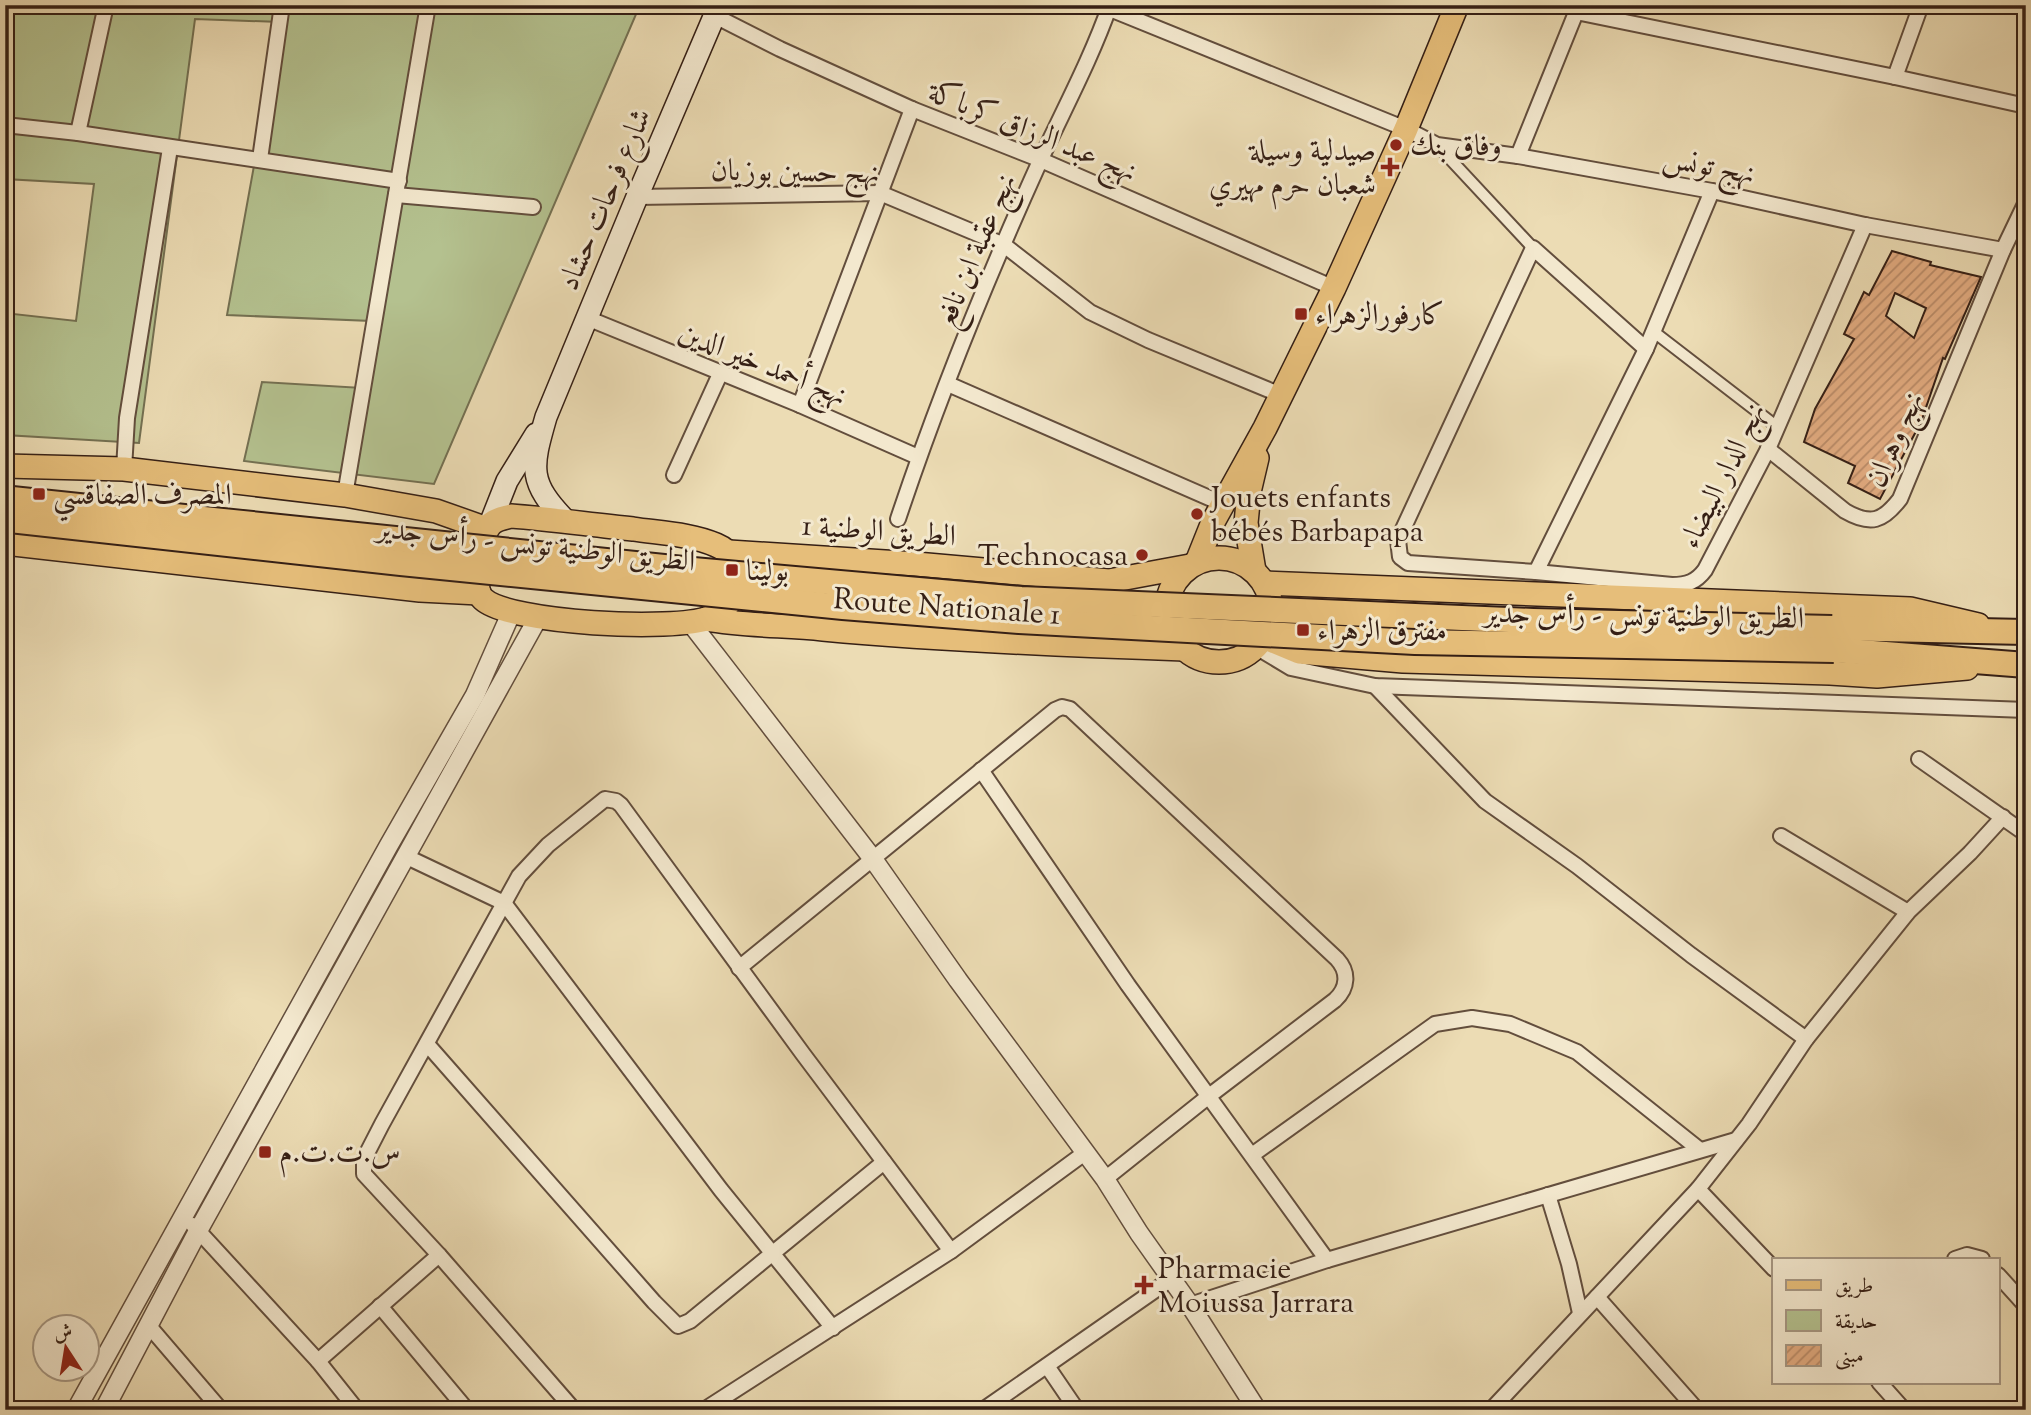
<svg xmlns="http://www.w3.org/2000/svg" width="2031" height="1415" viewBox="0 0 2031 1415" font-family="'Sorts Mill Goudy',Amiri,serif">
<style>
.green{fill:#b4c18f;stroke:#747052;stroke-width:2}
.building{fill:url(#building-hatch);stroke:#351f15;stroke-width:2;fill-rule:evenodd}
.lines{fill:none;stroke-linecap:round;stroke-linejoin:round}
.pedestrian-casing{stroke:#634e3d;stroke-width:14}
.minor-casing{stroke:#634e3d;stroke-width:18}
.tertiary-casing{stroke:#634e3d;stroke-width:21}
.secondary-casing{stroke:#351f15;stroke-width:24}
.primary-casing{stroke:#351f15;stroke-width:26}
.trunk-casing{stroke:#351f15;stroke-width:28}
.pedestrian{stroke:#f3e8ce;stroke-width:10}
.minor{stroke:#f3e8ce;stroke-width:14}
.tertiary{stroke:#f3e8ce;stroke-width:18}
.secondary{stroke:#f3e8ce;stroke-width:21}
.primary{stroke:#e6be7a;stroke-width:23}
.trunk{stroke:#e6be7a;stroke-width:24}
.trunk-bridge-casing{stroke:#351f15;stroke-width:28;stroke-linecap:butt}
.trunk-bridge{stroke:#e6be7a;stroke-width:24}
.poi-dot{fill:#8f2418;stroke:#f3e8ce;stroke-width:2.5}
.labels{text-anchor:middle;stroke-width:6;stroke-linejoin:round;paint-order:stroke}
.street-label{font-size:30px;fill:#351f15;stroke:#f3e8ce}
.poi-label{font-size:30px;fill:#351f15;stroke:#f3e8ce;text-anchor:start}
</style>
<defs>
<pattern id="building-hatch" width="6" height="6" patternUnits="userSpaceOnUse" patternTransform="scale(1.75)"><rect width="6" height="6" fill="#e3ac81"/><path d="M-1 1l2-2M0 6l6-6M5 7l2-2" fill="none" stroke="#b98b68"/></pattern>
</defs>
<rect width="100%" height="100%" fill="#ecdcb4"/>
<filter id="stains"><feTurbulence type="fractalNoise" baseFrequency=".00286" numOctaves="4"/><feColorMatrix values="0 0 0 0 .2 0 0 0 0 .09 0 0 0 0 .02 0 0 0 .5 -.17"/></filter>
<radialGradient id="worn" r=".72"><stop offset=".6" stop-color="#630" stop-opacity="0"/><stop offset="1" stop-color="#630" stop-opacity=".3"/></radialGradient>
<path class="green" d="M5 5H640L434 484 244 461 262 382 362 388 371 321 227 315 280 22 195 19 139 443 5 435V313L76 321 94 184 5 179Z"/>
<path class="building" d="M1892 251 1931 262 1930 265 1981 277 1945 359 1943 358 1921 422 1880 499 1848 483 1855 466 1804 442 1815 409 1854 339 1844 334 1864 292 1869 295ZM1895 293 1926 308 1914 338 1886 316Z"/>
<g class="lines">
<defs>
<g id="pedestrian">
<path d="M1437 145 1533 248"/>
<path d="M1654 332 1776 426"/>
</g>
<g id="minor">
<path d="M1100 5 1406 129 1437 145 1518 156 1712 191 1865 225 2003 250"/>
<path d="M1576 12 1895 77 2026 106"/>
<path d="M715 16 780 49 912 109 1041 160 1334 288"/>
<path d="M1895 77 1921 5"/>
<path d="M5 125 78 133 399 181"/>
<path d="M78 133 106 5"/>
<path d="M1518 156 1579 5"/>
<path d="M260 159 282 5"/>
<path d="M396 195 533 207"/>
<path d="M637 197 880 193 1004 245 1090 312 1148 340 1281 395"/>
<path d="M587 318 800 405 918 457"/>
<path d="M1646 349 1533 248 1398 540 1400 557 1408 563 1536 572 1672 585C1687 585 1696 582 1705 570L1768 449 1865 225"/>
<path d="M948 384 1223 504"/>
<path d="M800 405 912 109"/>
<path d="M1768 449 1845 511C1871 526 1883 521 1900 499L2003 250 2026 202"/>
<path d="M124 469 127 418 170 148"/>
<path d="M674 475 720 374"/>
<path d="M345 495 428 5"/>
<path d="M898 519C938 399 988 276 1040 161 1064 109 1091 59 1110 5"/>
<path d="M1536 572 1646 349 1712 191"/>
<path d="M1256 647 1291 668 1375 686 2026 710"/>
<path d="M2025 665 2026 719"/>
<path d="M1375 686 1485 801 1577 866 1691 955 1806 1039"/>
<path d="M1919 759 2026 834"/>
<path d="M981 770 1128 985 1327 1260"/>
<path d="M1781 836 1908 912"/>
<path d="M407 857 504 903 721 1190 833 1328"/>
<path d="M739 968 1055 710 1062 707 1070 709 1337 959C1349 972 1348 988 1335 1000L1209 1096 1105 1179"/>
<path d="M427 1044 654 1302 678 1326 690 1321 884 1162"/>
<path d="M1252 1155 1435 1024 1472 1018 1510 1024 1577 1052 1700 1150"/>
<path d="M1698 1189 1774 1269"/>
<path d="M1548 1195 1569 1264 1580 1313"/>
<path d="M193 1225 318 1361 357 1410"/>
<path d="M1955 1259 1967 1255 1982 1259"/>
<path d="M1998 1275 2026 1306"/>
<path d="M1597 1297 1697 1410"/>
<path d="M1190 1305 1327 1260 1736 1140"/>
<path d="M380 1306 467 1410"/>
<path d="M149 1326 221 1410"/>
<path d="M318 1361 439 1255"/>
<path d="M1047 1366 1077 1410"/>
<path d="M1879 1382 1904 1410"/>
<path d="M574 1410 439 1255 364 1174V1159L382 1124 519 876 548 845 605 799 616 801 621 805 803 1054 951 1251"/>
<path d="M704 1410 951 1251 1086 1152"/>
<path d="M983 1410 1171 1279"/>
<path d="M1491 1410 1698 1189 1749 1124 1806 1039 1908 912 1970 853 2003 817"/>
</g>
<g id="tertiary">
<path d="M690 622 873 859 958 980 1105 1179 1139 1233 1190 1305 1257 1410"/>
<path d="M76 1410 389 845 475 695 512 611"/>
<path d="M104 1410 198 1231 539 616"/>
</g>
<g id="secondary">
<path d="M567 522C528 482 531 469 546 417L637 197 719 5"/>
<path d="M490 524 507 481 536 434"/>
</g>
<g id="primary">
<path d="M5 466 124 469 345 495 436 511 487 529"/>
<path d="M511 516C551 519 592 525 633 529 659 533 691 534 716 545 752 560 740 606 709 618 675 631 510 624 483 599 470 587 479 536 491 524 496 519 504 518 511 516Z"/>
<path d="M5 543 420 590 479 593"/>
<path d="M729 552 916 564 1109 581 1190 566"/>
<circle cx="1219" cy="610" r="52"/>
<path d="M1197 562 1213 522 1265 428 1334 288 1406 129 1457 5"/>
<path d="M1254 571 1246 523 1249 492 1257 458"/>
<path d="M1264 583 1910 609 1978 625"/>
<path d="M706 619C745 626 784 625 823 629 944 640 1062 645 1184 649"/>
<path d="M1263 637 1299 652 1403 661 1830 673 1877 676 1967 668"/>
</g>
<g id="trunk">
<path d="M1832 628 2026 632"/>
<path d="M1834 650 2026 665"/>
</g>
</defs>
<use href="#pedestrian" class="pedestrian-casing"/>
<use href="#minor" class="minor-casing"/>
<use href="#tertiary" class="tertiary-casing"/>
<use href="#secondary" class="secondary-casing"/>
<use href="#primary" class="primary-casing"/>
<use href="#trunk" class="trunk-casing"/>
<use href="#pedestrian" class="pedestrian"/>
<use href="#minor" class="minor"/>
<use href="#tertiary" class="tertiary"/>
<use href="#secondary" class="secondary"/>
<use href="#primary" class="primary"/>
<use href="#trunk" class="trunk"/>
<defs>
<g id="trunk-bridge">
<path d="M12 499 693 570 1021 599 1533 621 1832 628"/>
<path d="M10 520 401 563 843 607 1019 621 1415 642 1834 650"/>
</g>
</defs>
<use href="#trunk-bridge" class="trunk-bridge-casing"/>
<use href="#trunk-bridge" class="trunk-bridge"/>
</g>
<g class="poi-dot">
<circle cx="1396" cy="145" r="7"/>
<path d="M1386.5 156.5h7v7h7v7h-7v7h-7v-7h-7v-7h7z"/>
<rect x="1294" y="307" width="14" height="14" rx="3.5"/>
<rect x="32" y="487" width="14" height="14" rx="3.5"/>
<circle cx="1197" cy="514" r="7"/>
<circle cx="1142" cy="555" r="7"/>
<rect x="725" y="563" width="14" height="14" rx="3.5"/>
<rect x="1296" y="623" width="14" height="14" rx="3.5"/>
<rect x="258" y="1145" width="14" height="14" rx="3.5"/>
<path d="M1140.5 1274.5h7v7h7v7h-7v7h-7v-7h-7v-7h7z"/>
</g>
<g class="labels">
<g class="street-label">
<text transform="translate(1033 131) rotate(22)" y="10">نهج عبد الرزاق كرباكة</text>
<text transform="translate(1709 165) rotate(11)" y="10">نهج تونس</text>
<text transform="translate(795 171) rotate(1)" y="10">نهج حسين بوزيان</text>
<text transform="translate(604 199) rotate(-67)" y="10">شارع فرحات حشاد</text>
<text transform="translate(975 250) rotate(-67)" y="10">نهج عقبة ابن نافع</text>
<text transform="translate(763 363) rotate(22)" y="10">نهج أحمد خير الدين</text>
<text transform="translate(1894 439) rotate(-66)" y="10">نهج وهران</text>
<text transform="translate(1722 475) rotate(-64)" y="10">نهج الدار البيضاء</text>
<text transform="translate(879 530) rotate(4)" y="10">الطريق الوطنية 1</text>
<text transform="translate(536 544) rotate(6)" y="10">الطريق الوطنية تونس - رأس جدير</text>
<text transform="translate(947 606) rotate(4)" y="10">Route Nationale 1</text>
<text transform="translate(1644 615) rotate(1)" y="10">الطريق الوطنية تونس - رأس جدير</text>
</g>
<g class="poi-label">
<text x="1410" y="155">وفاق بنك</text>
<text x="1376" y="160" text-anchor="end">صيدلية وسيلة<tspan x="1376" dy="34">شعبان حرم مهيري</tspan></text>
<text x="1315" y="324">كارفورالزهراء</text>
<text x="53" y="504">المصرف الصفاقسي</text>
<text x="1211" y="507">Jouets enfants<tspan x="1211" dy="34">bébés Barbapapa</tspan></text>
<text x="1128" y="565" text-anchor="end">Technocasa</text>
<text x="746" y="580">بولينا</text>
<text x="1317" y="640">مفترق الزهراء</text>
<text x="279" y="1162">س.ت.ت.م</text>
<text x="1158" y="1278">Pharmacie<tspan x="1158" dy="34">Moiussa Jarrara</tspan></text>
</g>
</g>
<rect width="2031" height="1415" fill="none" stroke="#ecdcb4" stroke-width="28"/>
<rect x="7" y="7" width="2017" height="1401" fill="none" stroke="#351f15" stroke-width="3.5"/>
<rect x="14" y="14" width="2003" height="1387" fill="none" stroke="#351f15" stroke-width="2"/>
<rect x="1772" y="1258" width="228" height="126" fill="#f3e8ce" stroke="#a79884" stroke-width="2"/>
<rect x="1786" y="1280" width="35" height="10" fill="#e6be7a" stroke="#a79884" stroke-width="2"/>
<text x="1835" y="1292" font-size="21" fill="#351f15">طريق</text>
<rect x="1786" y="1310" width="35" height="21" fill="#b4c18f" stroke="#a79884" stroke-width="2"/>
<text x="1835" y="1328" font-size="21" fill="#351f15">حديقة</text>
<rect x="1786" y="1345" width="35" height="21" fill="url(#building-hatch)" stroke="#a79884" stroke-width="2"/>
<text x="1835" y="1362" font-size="21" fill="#351f15">مبنى</text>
<g transform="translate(66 1348) rotate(348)"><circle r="33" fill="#f3e8ce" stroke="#a79884" stroke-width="2"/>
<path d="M0-5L12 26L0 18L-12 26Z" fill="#8f2418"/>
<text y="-10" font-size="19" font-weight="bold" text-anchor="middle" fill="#351f15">ش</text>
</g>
<rect width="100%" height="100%" filter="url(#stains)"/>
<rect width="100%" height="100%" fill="url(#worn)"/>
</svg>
